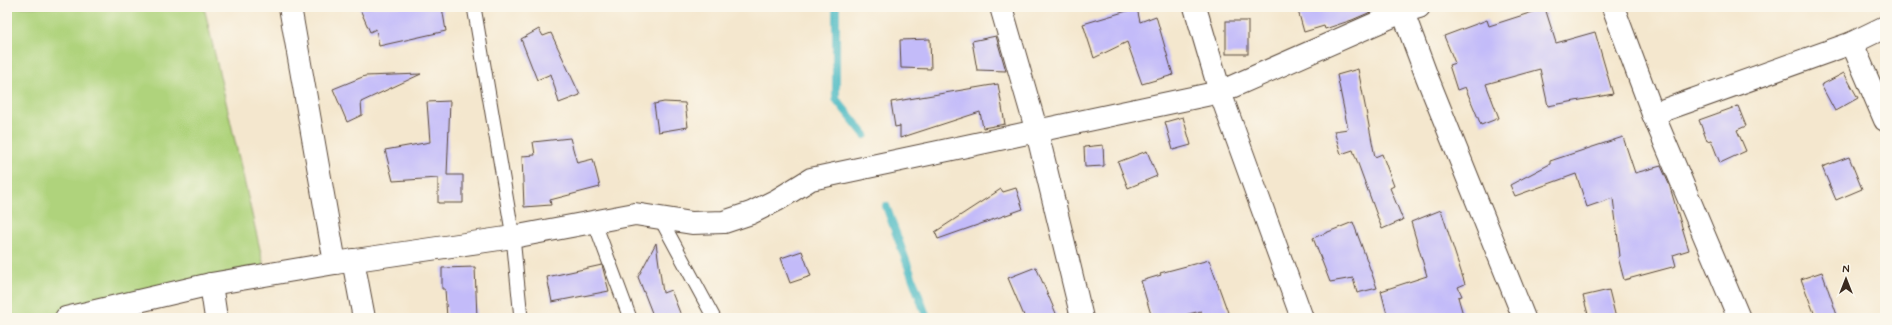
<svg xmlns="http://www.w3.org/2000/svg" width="1892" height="325" viewBox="0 0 1892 325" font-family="Mynerve,sans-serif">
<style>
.green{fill:#afd37c;stroke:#757e4d}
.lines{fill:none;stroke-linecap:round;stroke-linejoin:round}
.stream{stroke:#4cbac3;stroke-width:8}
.building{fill:#c3bbf9}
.service-casing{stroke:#574638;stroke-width:15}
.minor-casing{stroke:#574638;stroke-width:24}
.service{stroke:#fff;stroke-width:13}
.minor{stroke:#fff;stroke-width:22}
</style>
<rect width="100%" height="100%" fill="#fbf7ec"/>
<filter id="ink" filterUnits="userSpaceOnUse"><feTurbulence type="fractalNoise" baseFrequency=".025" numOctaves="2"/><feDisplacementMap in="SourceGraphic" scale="8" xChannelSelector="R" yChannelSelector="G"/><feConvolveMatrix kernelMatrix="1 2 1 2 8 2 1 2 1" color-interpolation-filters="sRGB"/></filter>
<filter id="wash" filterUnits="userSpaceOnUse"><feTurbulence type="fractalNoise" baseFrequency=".012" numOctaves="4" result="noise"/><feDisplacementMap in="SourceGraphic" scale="16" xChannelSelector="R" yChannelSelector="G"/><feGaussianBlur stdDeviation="0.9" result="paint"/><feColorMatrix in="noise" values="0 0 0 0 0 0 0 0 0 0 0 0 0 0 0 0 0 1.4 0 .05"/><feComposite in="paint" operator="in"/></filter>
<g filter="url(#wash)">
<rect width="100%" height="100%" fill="#f4e7ce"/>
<path class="green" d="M7 7H204L266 275 211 284 52 318H7Z"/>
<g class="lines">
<g class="stream">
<path d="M836 7V99L865 135"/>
<path d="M886 206 927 318"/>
</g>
</g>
<g id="blocks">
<g class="building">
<path d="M359 7H442L446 31 379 46 376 29 370 32Z"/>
<path d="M1297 7H1380V8L1352 20 1325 29 1324 26 1304 32Z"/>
<path d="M1137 8 1140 22 1156 16 1173 75 1142 84 1127 42 1094 58 1083 24Z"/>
<path d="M1545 8 1556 43 1595 32 1613 94 1548 106 1540 69 1486 84 1499 118 1481 125 1465 87 1457 90 1449 65 1455 63 1444 36 1487 20 1489 26Z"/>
<rect x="1226" y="21" width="22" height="33"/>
<path d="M539 29 543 36 551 33 580 95 559 103 551 74 537 80 521 39Z"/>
<path d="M996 36 1006 71 977 70 972 41Z"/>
<path d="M930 39 931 69 901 68 900 40Z"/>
<path d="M1358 69 1375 157 1382 154 1394 186 1390 188 1403 220 1382 229 1353 150 1341 154 1334 131 1348 129 1337 75Z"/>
<path d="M1844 73 1858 98 1835 111 1821 85Z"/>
<path d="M421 74 361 102 362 115 347 122 333 89 365 76Z"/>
<path d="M998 84 1005 124 983 128 980 112 900 138V126L895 127 891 102Z"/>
<path d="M450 101 447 175H463V203H438V178L393 181 385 150 430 142 427 102Z"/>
<path d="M664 102 685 103 688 127 658 132 654 104Z"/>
<path d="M1738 106 1746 126 1737 130 1746 151 1720 163 1711 140 1707 141 1699 120Z"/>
<path d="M1183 117 1191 145 1173 150 1165 122Z"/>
<path d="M1623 137 1635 173 1661 166 1669 184 1689 250 1673 255 1676 266 1624 280 1618 257 1620 256 1613 198 1587 207 1576 174 1515 196 1510 185 1550 164V161Z"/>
<path d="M570 138 577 163 593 159 600 187 550 200 551 205 524 207 522 156 535 155 533 142Z"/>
<path d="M1103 145 1104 166 1085 167 1084 147Z"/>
<path d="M1147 151 1157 176 1128 188 1118 162Z"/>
<path d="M1849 157 1862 189 1836 200 1822 167Z"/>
<path d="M1016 188 1023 209 938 239 935 232 1001 189 1003 192Z"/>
<path d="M1441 210 1465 284 1458 287 1462 296 1458 297 1464 318H1388L1381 291 1427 276 1411 222Z"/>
<path d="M1353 222 1377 288 1357 293 1353 278 1330 282 1313 238Z"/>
<path d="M656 243 663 293 671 290 682 318H654L638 277Z"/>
<path d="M802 251 811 276 790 283 781 258Z"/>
<path d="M1209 260 1230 318H1203L1201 311 1172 318H1152L1141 281 1161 275 1160 273Z"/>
<path d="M602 265 609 291 552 302 547 277Z"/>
<path d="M475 267 477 318H447L445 289H442V268Z"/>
<path d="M1036 267 1058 318H1025L1008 278Z"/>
<path d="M1822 272 1838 318H1816L1801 279Z"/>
<path d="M1609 290 1616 318H1589L1583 296Z"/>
</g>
</g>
</g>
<g filter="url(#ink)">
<use href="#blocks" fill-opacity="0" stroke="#574638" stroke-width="1"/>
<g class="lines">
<defs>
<g id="service">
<path d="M474 7 513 237 521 318"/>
<path d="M660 218 714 318"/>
<path d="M594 221 630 318"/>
</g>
<g id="minor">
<path d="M290 7 335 263"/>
<path d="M1001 7 1037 132 1082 318"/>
<path d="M1195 7 1220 92 1302 318"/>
<path d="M1401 7 1427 77 1524 318"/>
<path d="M1613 7 1653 114 1739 318"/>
<path d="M1852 43 1885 120"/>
<path d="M1653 114 1852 43 1885 27"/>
<path d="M353 260 364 318"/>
<path d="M211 284 216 318"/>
<path d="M66 318 211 284 335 263 513 237 635 214 692 223 724 222 751 213 777 200 811 179 1220 92 1402 12 1419 7"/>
</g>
</defs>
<use href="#service" class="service-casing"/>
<use href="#minor" class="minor-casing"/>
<use href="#service" class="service"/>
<use href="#minor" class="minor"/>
</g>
</g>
<rect width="1892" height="325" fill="none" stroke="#fbf7ec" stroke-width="24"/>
<g transform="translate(1846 279)" stroke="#fbf7ec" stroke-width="3" paint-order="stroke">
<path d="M0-3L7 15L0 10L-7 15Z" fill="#3b2a1e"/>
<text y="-6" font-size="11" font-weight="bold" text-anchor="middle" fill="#3b2a1e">N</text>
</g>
</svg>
